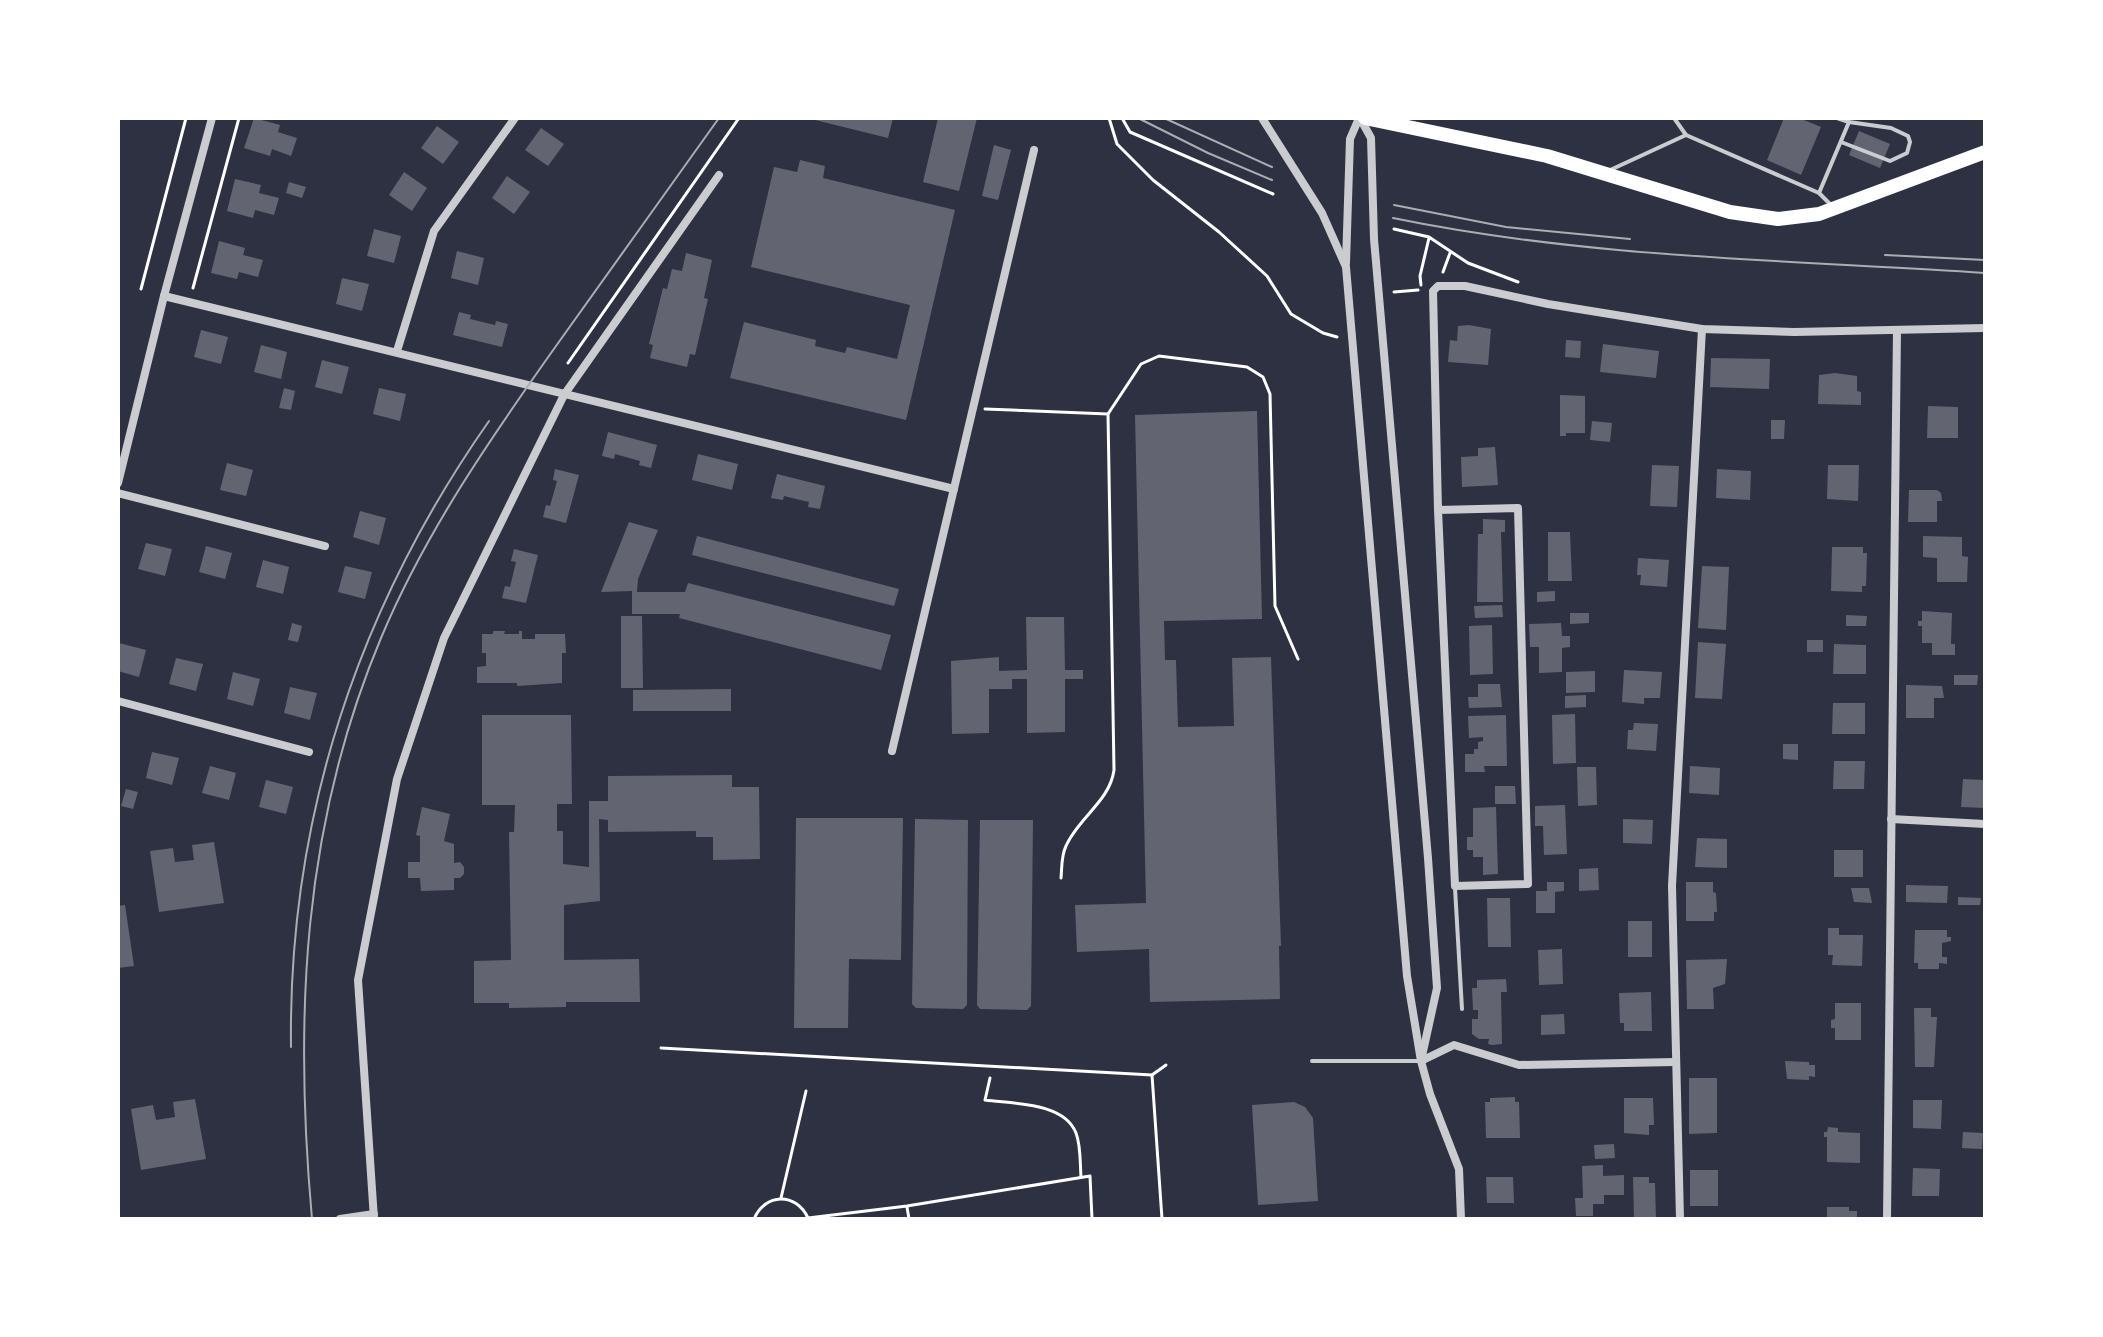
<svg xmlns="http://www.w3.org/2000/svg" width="2103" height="1337" viewBox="0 0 2103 1337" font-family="Raleway,sans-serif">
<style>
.building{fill:#626471}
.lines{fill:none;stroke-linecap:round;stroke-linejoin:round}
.path{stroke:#fff;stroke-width:3}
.service{stroke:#caccd0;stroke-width:4}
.minor{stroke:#caccd0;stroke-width:8}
.trunk{stroke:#fff;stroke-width:14}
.tram{stroke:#abadb3;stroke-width:2}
</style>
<rect width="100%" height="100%" fill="#2d3142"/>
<g class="building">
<path d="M254 118 280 125 278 132 297 138 291 156 272 149 270 156 244 148Z"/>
<path d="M807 118H893L888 138Z"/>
<path d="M938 118H977L959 191 923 182Z"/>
<path d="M1784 118H1799L1821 127 1801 175 1767 160Z"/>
<path d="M437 126 459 142 443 164 421 148Z"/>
<path d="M541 128 564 144 548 166 525 150Z"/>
<path d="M1859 131 1890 144 1880 168 1849 155Z"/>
<path d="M994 145 1011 150 998 200 982 196Z"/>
<path d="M800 160 825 166 823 178 955 210 906 420 730 378 744 322 816 340 815 346 845 353 847 347 897 359 910 305 751 267 774 167 797 172Z"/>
<path d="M404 172 427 188 412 211 389 195Z"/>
<path d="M507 176 530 192 514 214 492 198Z"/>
<path d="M235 179 261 185 259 193 279 198 274 215 255 210 253 218 227 211Z"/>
<path d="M289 182 306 187 302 198 286 193Z"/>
<path d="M374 229 401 236 394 263 367 256Z"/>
<path d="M219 241 245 248 243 255 263 260 258 277 239 272 237 279 211 273Z"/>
<path d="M457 251 484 258 478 285 451 278Z"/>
<path d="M686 253 712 260 704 298 708 299 695 355 690 354 687 367 650 358 653 345 649 344 663 288 667 289 672 269 682 271Z"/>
<path d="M342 278 369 284 362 311 336 304Z"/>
<path d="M459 312 471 315 470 319 495 325 496 321 508 324 502 347 453 335Z"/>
<path d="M1469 325 1491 329 1488 365 1448 362 1450 340 1457 341 1458 326Z"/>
<path d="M201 330 228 337 221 364 194 357Z"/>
<path d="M1566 340 1581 341 1580 358 1565 357Z"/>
<path d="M1603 344 1659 351 1656 378 1600 372Z"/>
<path d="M261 345 287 352 281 379 254 372Z"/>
<path d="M1711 358 1770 359 1769 389 1710 387Z"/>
<path d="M322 360 349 367 342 394 315 387Z"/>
<path d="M1835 373 1857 376V391L1861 392V405L1818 404 1819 375Z"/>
<path d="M284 388 295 391 291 410 279 408Z"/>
<path d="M379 388 406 394 400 421 373 414Z"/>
<path d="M1560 395 1585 396V433H1566V436H1560Z"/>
<path d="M1928 406 1958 407V438H1927Z"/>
<path d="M1257 411 1262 619 1164 621 1165 660H1176L1178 727 1234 726 1232 658 1271 657 1281 946H1279L1280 999 1150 1002 1149 949 1077 952 1075 905 1146 903 1135 415Z"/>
<path d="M1771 420H1785L1784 439H1771Z"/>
<path d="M1592 421 1612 423 1610 442 1590 440Z"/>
<path d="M608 432 657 445 651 468 639 465 640 461 615 454 614 459 602 456Z"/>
<path d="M1495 447 1498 485 1462 487 1461 457 1478 456V448Z"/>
<path d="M698 454 738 464 732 490 692 480Z"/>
<path d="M227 463 253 470 246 496 220 490Z"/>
<path d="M1652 465 1679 466 1677 507 1650 506Z"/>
<path d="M1828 465H1859L1858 501 1827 499Z"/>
<path d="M555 469 579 475 566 523 543 517 546 505 550 506 554 492 557 481 553 480Z"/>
<path d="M1717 469 1751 471 1750 500 1716 498Z"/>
<path d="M777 474 825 486 820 509 808 507 809 502 796 499 784 496 783 500 771 498Z"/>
<path d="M1909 490H1937L1941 493 1942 501H1937V522H1908Z"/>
<path d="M360 511 386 518 379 545 353 537Z"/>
<path d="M1483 519 1505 520V532H1501L1503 602H1477L1478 534H1483Z"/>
<path d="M629 522 658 530 638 579 637 592H685L688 583 891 635 881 670 679 618 680 614H632V591L601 592Z"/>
<path d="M1548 532H1570L1572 581H1548Z"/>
<path d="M697 536 899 589 894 606 692 555Z"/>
<path d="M1923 536 1962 537V556L1968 557 1967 582H1937V558L1923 557Z"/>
<path d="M146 543 172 549 165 576 138 569Z"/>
<path d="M206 546 232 553 225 579 199 572Z"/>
<path d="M1832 547H1863V553H1867L1866 586H1862V592L1831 591Z"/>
<path d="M514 549 538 555 526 603 502 598 505 586 510 587 516 562 511 561Z"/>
<path d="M1638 558 1669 560 1667 587 1640 585 1641 575H1637Z"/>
<path d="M263 560 289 567 283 594 256 587Z"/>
<path d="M345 566 372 572 365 599 338 592Z"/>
<path d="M1702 566 1729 567 1726 630 1698 628Z"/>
<path d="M1555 591V601L1537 602V592Z"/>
<path d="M1502 605 1503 617 1475 618 1474 606Z"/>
<path d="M1922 611 1952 613 1951 644H1955V655H1932V643H1922V626H1918V621H1922Z"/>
<path d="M1570 613H1589V623L1570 624Z"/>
<path d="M1846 615 1867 616 1866 626H1846Z"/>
<path d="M621 616H642L643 688H621Z"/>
<path d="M1026 617H1064L1065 670H1083V679H1065V732L1027 733V679H1012V689H989V733L952 734 951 661 999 657V671L1027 670Z"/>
<path d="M292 623 302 626 298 642 288 640Z"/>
<path d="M1561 623 1562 636H1570V647L1562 648V672L1539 673V647H1530L1529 624Z"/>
<path d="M1492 625 1493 674 1470 675 1469 626Z"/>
<path d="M493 631H505L504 634H519V631H522V639H535V634H565L566 653H562V683L517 686V683H477V667L486 666V653H482V634H493Z"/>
<rect x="1807" y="640" width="16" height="12"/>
<path d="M1698 642 1726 644 1722 699 1695 698Z"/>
<path d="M119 643 146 650 139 677 118 671Z"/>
<path d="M1834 644 1866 645V674H1833Z"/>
<path d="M176 658 203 664 196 691 169 684Z"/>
<path d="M1624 670 1662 672 1660 698H1644V704L1622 702Z"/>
<path d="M1595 671V692L1566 693V672Z"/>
<path d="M233 672 260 679 253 706 227 699Z"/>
<path d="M1954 675H1978L1977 685H1954Z"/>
<path d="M1478 684H1500L1502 707 1469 708 1468 697H1478Z"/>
<path d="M1906 685 1942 686 1944 698H1934V718H1906Z"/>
<path d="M290 687 317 693 310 720 284 713Z"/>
<path d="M731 689V711H633V690Z"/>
<path d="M1586 695V707L1565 708V696Z"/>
<path d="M1833 703H1865V734H1832Z"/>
<path d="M1575 714 1576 763 1553 764 1552 715Z"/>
<path d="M482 715H571L572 804H557V831H563V864L589 867V801H608V776L732 775V787H759L760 859 713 860V837H696V831L608 832V820L599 819 600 901 564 905V960L639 959 640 1002H566V1007L509 1008V1003H474V961L511 960 509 832H514L515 805H482Z"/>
<path d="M1506 715 1507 766H1484L1485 772H1465V754H1474V749H1478V742L1483 741V737L1469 738 1468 716Z"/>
<path d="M1634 723 1658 724 1656 751 1627 749 1628 730H1633Z"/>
<path d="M1783 744H1798V760L1783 759Z"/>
<path d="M152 752 179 758 172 785 146 778Z"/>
<path d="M1834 761H1865L1864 789H1833Z"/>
<path d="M210 766 236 773 229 800 202 793Z"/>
<path d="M1690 766 1720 768 1719 795 1689 793Z"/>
<path d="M1577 767H1596L1597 805 1578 806Z"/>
<path d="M1963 779 1985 780V808L1961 807Z"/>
<path d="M266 780 293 787 286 814 259 807Z"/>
<path d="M1495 786H1515L1516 804H1495Z"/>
<path d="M126 789 138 792 133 809 121 806Z"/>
<path d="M1565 805 1567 854 1544 855 1543 826H1535V806Z"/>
<path d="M422 807 450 814 444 841 454 844V863L460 862 464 867V874L460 878H454V890L421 891 420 878H408V862H420V836L416 835Z"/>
<path d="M1496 807 1498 874 1483 875V857H1473V850H1467V837H1473V808Z"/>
<path d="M796 818H903L901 960 849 959 848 1028H794Z"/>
<path d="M915 819 968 820 967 1005 963 1009 916 1008 912 1004Z"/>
<path d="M1623 819 1653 820 1652 844 1623 843Z"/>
<path d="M980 820H1033L1031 1006 1027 1010 980 1009 977 1005Z"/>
<path d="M1697 838 1727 839V868L1695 867Z"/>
<path d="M214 842 224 903 159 912 150 851 173 848 175 862 194 860 192 845Z"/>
<rect x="1834" y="850" width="29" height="27"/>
<path d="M1598 868 1599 890 1579 891V869Z"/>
<path d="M1547 882H1564V891L1555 892V913H1536V891H1547Z"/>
<path d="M1686 882H1713V892L1716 893 1717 912H1714V921H1686Z"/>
<path d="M1906 885 1948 886 1947 903 1906 902Z"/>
<path d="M1851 888H1869L1872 903 1854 902Z"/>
<path d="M1958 897 1981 898 1980 905H1958Z"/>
<path d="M1487 898H1510L1511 947H1488Z"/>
<path d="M125 905 134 966 118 968V906Z"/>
<rect x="1628" y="921" width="24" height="36"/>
<path d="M1828 928H1839V935H1863L1862 966 1832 965 1833 955H1828Z"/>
<path d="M1915 930H1947V937H1951V941L1942 943V957H1947V964L1939 963V969H1918V963H1914Z"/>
<path d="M1562 949 1563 984 1539 985 1538 950Z"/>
<path d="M1727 959 1725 984 1713 988 1714 1009H1687L1686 960Z"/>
<path d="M1506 979 1507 992H1501L1502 1044 1492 1045 1488 1044 1489 1039H1479L1472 1034V1019H1478V1010H1473L1472 988H1477V980Z"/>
<path d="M1651 992 1652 1031H1624V1023H1620L1619 993Z"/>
<path d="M1835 1003H1861V1040H1835V1028H1831V1020L1835 1019Z"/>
<path d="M1914 1008H1931V1017H1937L1934 1067H1915Z"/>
<path d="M1564 1014 1565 1034 1541 1035V1015Z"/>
<path d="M1785 1061 1809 1062V1065H1815V1077L1809 1076V1080L1787 1079Z"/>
<path d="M1689 1078H1717V1133L1689 1134Z"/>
<path d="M1515 1097V1102H1519L1520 1138H1486L1485 1102H1490V1098Z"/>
<path d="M1624 1098H1653L1654 1125H1649V1135L1624 1133Z"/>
<path d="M195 1099 206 1159 141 1170 131 1109 153 1105 156 1120 175 1117 173 1102Z"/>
<path d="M1913 1100H1942L1941 1129 1913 1128Z"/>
<path d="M1294 1102 1305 1107 1313 1118 1318 1201 1258 1205 1252 1105Z"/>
<path d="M1828 1127 1838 1128V1132L1860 1133V1163L1827 1162V1137H1824V1132H1827Z"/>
<path d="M1963 1132 1983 1133 1982 1149 1962 1148Z"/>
<path d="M1614 1144 1615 1158 1595 1159 1594 1145Z"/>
<path d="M1603 1165V1176L1624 1175V1195H1604V1204H1593V1216H1576L1575 1198H1583L1582 1166Z"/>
<path d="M1913 1168 1940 1169 1939 1196H1912Z"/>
<rect x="1690" y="1170" width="28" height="36"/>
<path d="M1486 1177H1513L1514 1203H1487Z"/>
<path d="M1633 1177H1649V1183H1655L1656 1219H1634Z"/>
<path d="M1827 1207H1849V1211H1857V1219H1827Z"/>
</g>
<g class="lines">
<g class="path">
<path d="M1109 118 1117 144 1153 180 1219 232 1267 276 1291 314 1323 333 1337 337"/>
<path d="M1122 118 1130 132 1273 194"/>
<path d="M1394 229 1429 237 1468 263 1518 282"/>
<path d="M1443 272 1450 253"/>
<path d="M1421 285 1420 276 1429 238"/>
<path d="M193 288 239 118"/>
<path d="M141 289 186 118"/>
<path d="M1394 292 1418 290"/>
<path d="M568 363 739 118"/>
<path d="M985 409 1108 414 1141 364 1159 356 1247 367 1263 377 1270 394 1275 606 1298 659"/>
<path d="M1061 878C1062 868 1061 856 1066 846 1078 818 1110 801 1114 770L1108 414"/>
<path d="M661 1048 1152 1075 1166 1065"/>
<path d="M1152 1075 1162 1219"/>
<path d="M990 1078 985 1100C1013 1104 1064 1102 1076 1133 1081 1146 1080 1163 1081 1177"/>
<path d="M781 1198 806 1091"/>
<path d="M907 1207 909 1219"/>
<path d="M808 1218 907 1206 1090 1176 1092 1219"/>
<path d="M754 1219C765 1193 796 1192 808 1218"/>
</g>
<g class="service">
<path d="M1674 118 1686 135 1819 193 1833 207"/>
<path d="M1837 118 1849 122 1891 128 1908 136 1910 142 1907 153 1890 161 1841 142"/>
<path d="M1608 171 1686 135"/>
<path d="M1819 193 1849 122"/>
<path d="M1455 888 1462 1009"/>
<path d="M1312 1061H1419"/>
</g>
<g class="minor">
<path d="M1262 118 1322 213 1346 267 1407 976 1421 1061 1430 1094 1459 1169 1461 1219"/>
<path d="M1360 118 1371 138 1374 239 1428 858 1437 988 1422 1056"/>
<path d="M1346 263 1350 139 1359 118"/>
<path d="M164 296 954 489"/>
<path d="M397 351 434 231 515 118"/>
<path d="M118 483 164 296 212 118"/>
<path d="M118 493 325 546"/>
<path d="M1438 510 1518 508 1528 884 1455 886 1438 510 1433 291 1438 286H1465L1548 304 1702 329 1794 332 1985 328"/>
<path d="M118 701 309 752"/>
<path d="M892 751 1034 150"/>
<path d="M1891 819 1985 824"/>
<path d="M1421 1061 1454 1045 1519 1065 1675 1062"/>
<path d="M340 1219 374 1214"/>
<path d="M374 1219 358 980 397 779 444 638 564 395 719 175"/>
<path d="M1680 1219 1672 886 1702 329"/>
<path d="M1887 1219 1897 330"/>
</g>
<path class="trunk" d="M1365 118 1547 156 1730 212 1778 219 1819 214 1985 152"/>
<g class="tram">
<path d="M1138 118 1208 153 1272 180"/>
<path d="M1164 118 1272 167"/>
<path d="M1394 205 1506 227 1630 239"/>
<path d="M1393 218C1587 258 1788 260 1985 273"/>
<path d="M1885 255 1985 260"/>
<path d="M291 1047C288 818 358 608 489 421"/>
<path d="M312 1219C294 1019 302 826 381 638 425 533 490 439 556 346 610 270 665 194 719 118"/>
</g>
</g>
<rect width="2103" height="1337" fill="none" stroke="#ffffff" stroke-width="240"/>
</svg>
